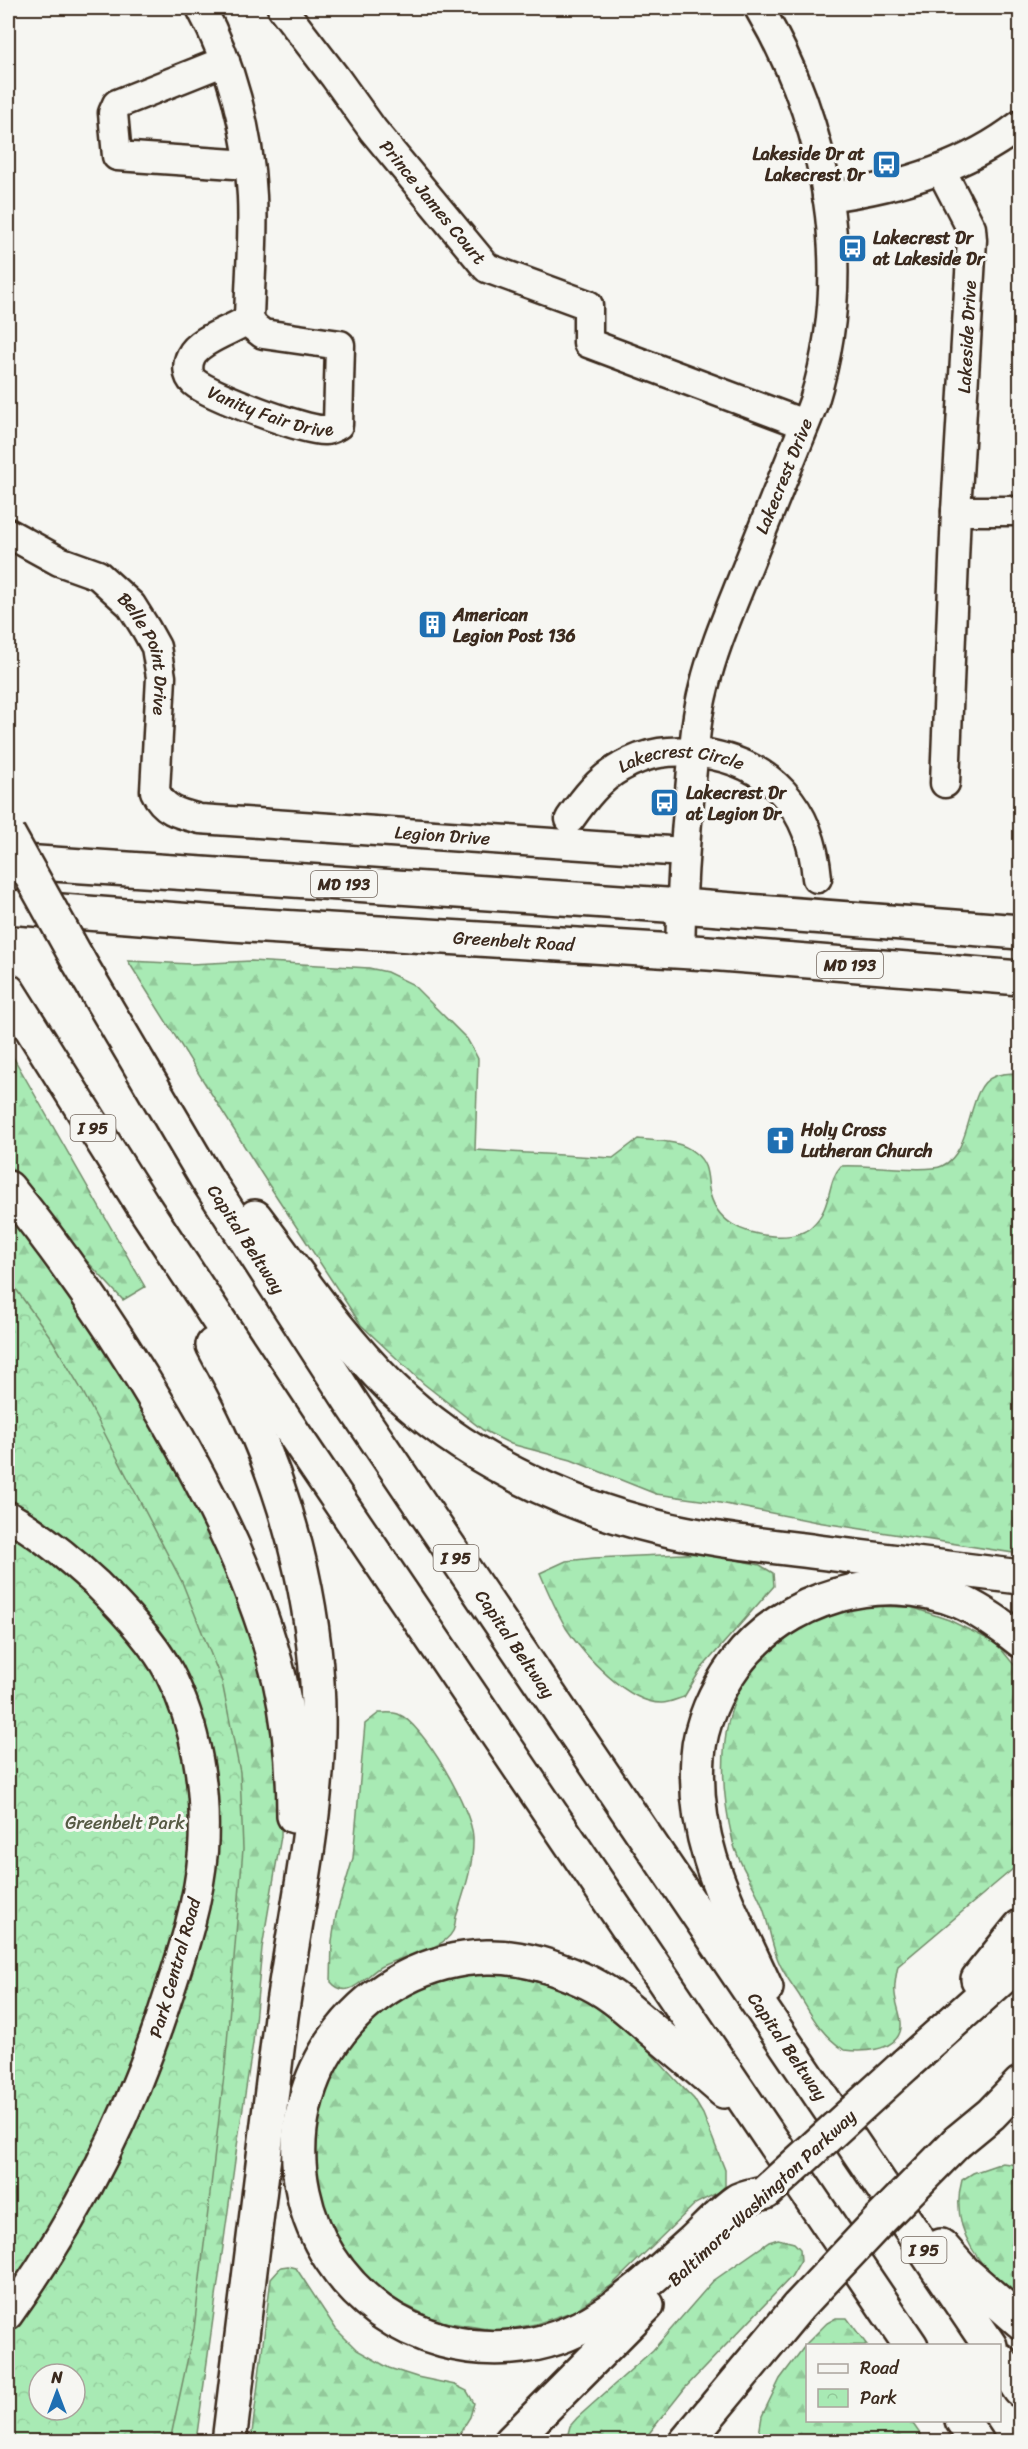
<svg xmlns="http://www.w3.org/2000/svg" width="1028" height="2449" viewBox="0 0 1028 2449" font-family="Sriracha,sans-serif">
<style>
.forest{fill:url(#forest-firs);stroke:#728a69;stroke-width:1.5;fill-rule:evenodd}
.park{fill:url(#park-crowns);stroke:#728a69;stroke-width:1.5;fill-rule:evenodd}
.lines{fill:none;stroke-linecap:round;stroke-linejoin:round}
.minor-casing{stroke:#3b2a1e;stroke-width:33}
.major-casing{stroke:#3b2a1e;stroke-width:38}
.highway-casing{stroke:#3b2a1e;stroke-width:38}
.minor{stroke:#f6f6f2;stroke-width:28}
.major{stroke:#f6f6f2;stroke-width:33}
.highway{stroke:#f6f6f2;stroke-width:33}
.highway-bridge-casing{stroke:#3b2a1e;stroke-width:38;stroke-linecap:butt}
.highway-bridge{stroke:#f6f6f2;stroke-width:33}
.labels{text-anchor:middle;stroke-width:6;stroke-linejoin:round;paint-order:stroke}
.shield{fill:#f6f6f2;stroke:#73675e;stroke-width:1.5}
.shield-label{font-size:16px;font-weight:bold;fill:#3b2a1e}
.poi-label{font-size:18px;font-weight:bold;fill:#3b2a1e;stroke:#f6f6f2;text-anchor:start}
.street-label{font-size:18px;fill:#3b2a1e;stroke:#f6f6f2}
.park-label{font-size:18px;fill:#565a44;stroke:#f6f6f2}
</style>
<defs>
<pattern id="forest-firs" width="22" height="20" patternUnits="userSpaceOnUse" patternTransform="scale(1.5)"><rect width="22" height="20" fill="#a8eab4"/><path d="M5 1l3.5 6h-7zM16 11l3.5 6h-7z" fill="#92c99a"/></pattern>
<pattern id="park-crowns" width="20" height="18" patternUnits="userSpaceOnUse" patternTransform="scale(1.5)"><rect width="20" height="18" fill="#a8eab4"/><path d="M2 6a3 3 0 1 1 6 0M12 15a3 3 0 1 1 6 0" fill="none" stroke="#92c99a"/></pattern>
</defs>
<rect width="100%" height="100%" fill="#f6f6f2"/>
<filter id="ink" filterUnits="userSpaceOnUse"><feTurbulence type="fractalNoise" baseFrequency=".0167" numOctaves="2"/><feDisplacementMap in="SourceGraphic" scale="12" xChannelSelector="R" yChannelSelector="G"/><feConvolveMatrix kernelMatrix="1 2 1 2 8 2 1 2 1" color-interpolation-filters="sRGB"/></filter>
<g filter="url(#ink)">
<g class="forest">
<path d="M128 961 191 964 251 961 369 968 387 972 412 984 467 1039 474 1051 478 1059 475 1150 613 1158 638 1139C657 1141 681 1140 695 1153 708 1163 707 1175 709 1189 715 1222 743 1234 773 1236 787 1237 802 1236 812 1226 833 1207 826 1182 841 1166 862 1164 928 1173 942 1166 974 1151 966 1087 993 1077 1000 1073 1012 1073 1020 1073V1554L817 1522 715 1502 656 1494 571 1460 511 1444 483 1430 424 1384 361 1325 263 1176Z"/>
<path d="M8 1048 145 1287 123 1300 61 1233 8 1163Z"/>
<path d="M8 1213 41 1255 102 1343 166 1446 223 1562 253 1636 271 1696 282 1771 281 1836 262 1948 253 2043 237 2146 196 2441H8ZM39 2374H75V2410H39Z"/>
<path d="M706 1553 760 1565 773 1573 774 1586 701 1669 684 1697C677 1699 669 1703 662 1703 628 1704 583 1654 566 1628 556 1610 548 1592 540 1573L566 1561 594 1558Z"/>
<path d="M911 1607 949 1620 996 1643 1020 1672V1863L898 1966C896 1975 894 1985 895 1994 896 2006 904 2021 900 2032 893 2052 861 2052 844 2050 821 2034 813 2018 799 1995 791 1983 783 1973 778 1960 771 1943 769 1925 763 1908 755 1885 739 1866 733 1842 714 1762 718 1674 797 1629 813 1620 833 1611 852 1608 871 1605 892 1607 911 1607Z"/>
<path d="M379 1713C385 1713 392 1712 398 1714 423 1723 472 1810 473 1837 474 1865 464 1892 456 1917 455 1921 455 1927 453 1931 442 1952 400 1955 380 1967 364 1977 348 2002 331 1982L332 1941 336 1915 353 1858 365 1724Z"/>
<path d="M493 1974C527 1978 565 1985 594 2003 633 2027 662 2068 694 2099L703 2114 725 2170V2186L719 2192 695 2204 612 2285 574 2311 536 2324 499 2331 438 2321 403 2304 373 2284 358 2269 334 2239 312 2171 320 2108 334 2072 346 2050 370 2022 395 2001 421 1987 453 1977Z"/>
<path d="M1002 2163 1017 2165 1020 2183V2299C982 2271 948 2230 962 2180L973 2173Z"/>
<path d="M778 2239 794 2243 800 2249 801 2260 791 2277 685 2388 643 2441H566L570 2426 577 2418 653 2350 713 2281 769 2242Z"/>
<path d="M288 2266 296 2268 336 2329 357 2350 389 2368 417 2377 455 2385 467 2391 474 2403 470 2417 455 2441H251L271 2278 281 2267Z"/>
<path d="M836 2318H847L867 2345 808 2346V2420L911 2421 925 2441H758L762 2416 780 2379 807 2343 827 2323Z"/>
</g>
<path class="park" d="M8 1278 51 1338 83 1392 182 1582 222 1682 240 1772 243 1849 225 2067 194 2329 170 2441H8ZM39 2374H75V2410H39Z"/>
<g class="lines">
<defs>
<g id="minor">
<path id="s1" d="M201 8C231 63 249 132 252 196 254 236 250 278 249 319 233 330 199 339 191 356 187 364 187 376 194 382 209 395 307 432 325 430 329 430 334 427 338 425L340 345 263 334 254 327 249 319"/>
<path id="s2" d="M282 8 335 77 373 130 487 268 588 305V343L804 424"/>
<path d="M225 61 117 104 113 113 117 156 249 165"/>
<path d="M941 170 971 228 972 240 956 511 945 783"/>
<path d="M827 197C896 188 965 168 1020 125"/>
<path d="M956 511H1020"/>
<path id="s3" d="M8 533 59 561 98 575 131 605 146 629 156 647 161 677 155 791C164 811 180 814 200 819L684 852"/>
<path id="s4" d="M570 819C584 799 599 779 621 767 647 752 672 749 701 753 772 763 811 808 817 878"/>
<path id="s5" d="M680 952C681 894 685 837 691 780 694 749 696 717 704 687 713 650 728 615 742 580 758 540 774 500 790 461 798 441 807 421 814 401 855 269 828 125 759 8"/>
<path d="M8 1516C40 1534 68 1557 96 1583 120 1607 153 1641 169 1672 197 1726 207 1791 203 1851 199 1902 183 1951 167 1999 132 2112 77 2219 8 2315"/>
</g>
<g id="major">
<path d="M8 861 681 906 1020 932"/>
<path id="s6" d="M8 907 232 924 708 953 1020 978"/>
</g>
<g id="highway">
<path id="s7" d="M78 960 205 1176 353 1405 990 2346"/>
<path d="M8 991 142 1204 298 1440 911 2346"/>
<path d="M8 1188C67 1260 118 1336 165 1416 213 1499 257 1587 280 1681 290 1725 294 1772 294 1816"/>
<path d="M255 1217C298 1274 339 1336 391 1387 462 1456 561 1504 657 1527 709 1540 764 1545 818 1552 885 1560 953 1569 1020 1577"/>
<path d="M213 1345C225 1368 238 1391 249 1415 294 1514 320 1624 318 1732 316 1828 294 1922 281 2017 263 2158 246 2300 229 2442"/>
<path d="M978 1979 1020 1927"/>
<path d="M766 1988C730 1908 692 1847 698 1756 700 1724 716 1690 735 1664 785 1597 881 1569 959 1601 982 1611 1001 1625 1020 1640"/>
<path d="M906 2064 1020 1962"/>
<path d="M724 2091C700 2070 675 2049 650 2028 629 2010 608 1990 581 1979 552 1966 520 1956 487 1957 366 1960 278 2074 303 2192 313 2240 340 2281 380 2311 418 2338 466 2351 512 2347 587 2342 639 2289 692 2242 706 2229 721 2212 737 2201 745 2196 757 2195 766 2192"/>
<path d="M957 2142 991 2114 1020 2084"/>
<path d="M941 2246 964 2272 1020 2321"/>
<path d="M1000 2360 1020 2390"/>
<path d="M962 2420 977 2442"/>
<path d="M511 2442 647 2305"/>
<path d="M686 2442 798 2307"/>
</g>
</defs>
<use href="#minor" class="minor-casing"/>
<use href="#major" class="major-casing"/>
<use href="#highway" class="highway-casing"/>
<use href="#minor" class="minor"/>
<use href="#major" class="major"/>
<use href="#highway" class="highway"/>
<defs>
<g id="highway-bridge">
<path d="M8 834 78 960"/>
<path d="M766 2192 906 2064"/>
<path d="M798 2307 879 2221 957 2142"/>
</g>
</defs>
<use href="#highway-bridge" class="highway-bridge-casing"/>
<use href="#highway-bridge" class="highway-bridge"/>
</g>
</g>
<defs>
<symbol id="bus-square" viewBox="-11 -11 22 22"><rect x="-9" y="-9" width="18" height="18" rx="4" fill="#1f6fb2" stroke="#f6f6f2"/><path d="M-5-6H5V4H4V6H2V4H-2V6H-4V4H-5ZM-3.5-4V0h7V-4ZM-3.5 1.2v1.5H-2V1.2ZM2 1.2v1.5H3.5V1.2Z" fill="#fff"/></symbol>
<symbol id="building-square" viewBox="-11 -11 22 22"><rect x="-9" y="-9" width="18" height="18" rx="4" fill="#1f6fb2" stroke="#f6f6f2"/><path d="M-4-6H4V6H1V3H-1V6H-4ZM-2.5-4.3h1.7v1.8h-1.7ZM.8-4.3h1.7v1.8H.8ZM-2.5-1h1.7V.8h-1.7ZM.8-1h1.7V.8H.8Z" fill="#fff"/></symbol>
<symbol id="church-square" viewBox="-11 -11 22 22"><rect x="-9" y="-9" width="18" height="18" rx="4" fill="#1f6fb2" stroke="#f6f6f2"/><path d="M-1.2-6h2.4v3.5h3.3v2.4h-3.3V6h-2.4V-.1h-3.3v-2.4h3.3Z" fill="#fff"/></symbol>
</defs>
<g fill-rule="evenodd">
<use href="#bus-square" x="870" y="148" width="33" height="33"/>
<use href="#bus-square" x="836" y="232" width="33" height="33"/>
<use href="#building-square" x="416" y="608" width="33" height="33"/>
<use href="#bus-square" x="648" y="786" width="33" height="33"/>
<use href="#church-square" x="764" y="1124" width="33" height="33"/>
</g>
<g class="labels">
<g class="shield">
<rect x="311" y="871" width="66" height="26" rx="4.5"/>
<rect x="817" y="952" width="66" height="26" rx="4.5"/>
<rect x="70.5" y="1115" width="45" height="26" rx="4.5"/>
<rect x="433.5" y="1545" width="45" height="26" rx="4.5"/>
<rect x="901.5" y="2237" width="45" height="26" rx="4.5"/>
</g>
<g class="shield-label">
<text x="344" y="890">MD 193</text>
<text x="850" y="971">MD 193</text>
<text x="93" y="1134">I 95</text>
<text x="456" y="1564">I 95</text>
<text x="924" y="2256">I 95</text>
</g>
<g class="poi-label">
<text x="865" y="160" text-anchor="end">Lakeside Dr at<tspan x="865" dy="21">Lakecrest Dr</tspan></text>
<text x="873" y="244">Lakecrest Dr<tspan x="873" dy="21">at Lakeside Dr</tspan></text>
<text x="453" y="621">American<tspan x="453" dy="21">Legion Post 136</tspan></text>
<text x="686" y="799">Lakecrest Dr<tspan x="686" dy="21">at Legion Dr</tspan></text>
<text x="801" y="1136">Holy Cross<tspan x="801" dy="21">Lutheran Church</tspan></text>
</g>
<g class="street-label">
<text dy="6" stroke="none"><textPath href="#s2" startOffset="246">Prince James Court</textPath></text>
<text transform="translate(967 337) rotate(-87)" y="6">Lakeside Drive</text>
<text dy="6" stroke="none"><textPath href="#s1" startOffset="500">Vanity Fair Drive</textPath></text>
<text dy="6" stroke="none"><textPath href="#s5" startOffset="492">Lakecrest Drive</textPath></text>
<text dy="6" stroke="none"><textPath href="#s3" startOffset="196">Belle Point Drive</textPath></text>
<text dy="6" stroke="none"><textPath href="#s4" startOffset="136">Lakecrest Circle</textPath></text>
<text dy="6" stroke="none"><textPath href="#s3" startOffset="636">Legion Drive</textPath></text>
<text dy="6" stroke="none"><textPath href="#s6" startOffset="507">Greenbelt Road</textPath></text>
<text dy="6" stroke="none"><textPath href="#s7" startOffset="326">Capital Beltway</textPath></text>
<text dy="6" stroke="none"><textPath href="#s7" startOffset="812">Capital Beltway</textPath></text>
<text transform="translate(175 1968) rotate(-74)" y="6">Park Central Road</text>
<text dy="6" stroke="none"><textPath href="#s7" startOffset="1298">Capital Beltway</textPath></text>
<text transform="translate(762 2198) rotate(-43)" y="6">Baltimore-Washington Parkway</text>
</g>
<g class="park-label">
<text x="125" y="1829">Greenbelt Park</text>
</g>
</g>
<rect width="1028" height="2449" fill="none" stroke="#f6f6f2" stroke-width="30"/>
<rect x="15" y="15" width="998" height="2419" fill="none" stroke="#3b2a1e" stroke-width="2" filter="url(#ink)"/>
<rect x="806" y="2344" width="195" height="78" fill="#f6f6f2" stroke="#aba49d" stroke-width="1.5"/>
<rect x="818" y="2364" width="30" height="9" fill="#f6f6f2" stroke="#aba49d" stroke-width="1.5"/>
<text x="860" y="2374" font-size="18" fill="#3b2a1e">Road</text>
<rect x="818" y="2389" width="30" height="18" fill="url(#park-crowns)" stroke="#aba49d" stroke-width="1.5"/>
<text x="860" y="2404" font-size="18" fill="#3b2a1e">Park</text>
<g transform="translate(57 2392)"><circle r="28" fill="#f6f6f2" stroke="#aba49d" stroke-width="1.5"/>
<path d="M0-4.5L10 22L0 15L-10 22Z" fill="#1f6fb2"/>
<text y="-9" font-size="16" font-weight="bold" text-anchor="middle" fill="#3b2a1e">N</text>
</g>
</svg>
